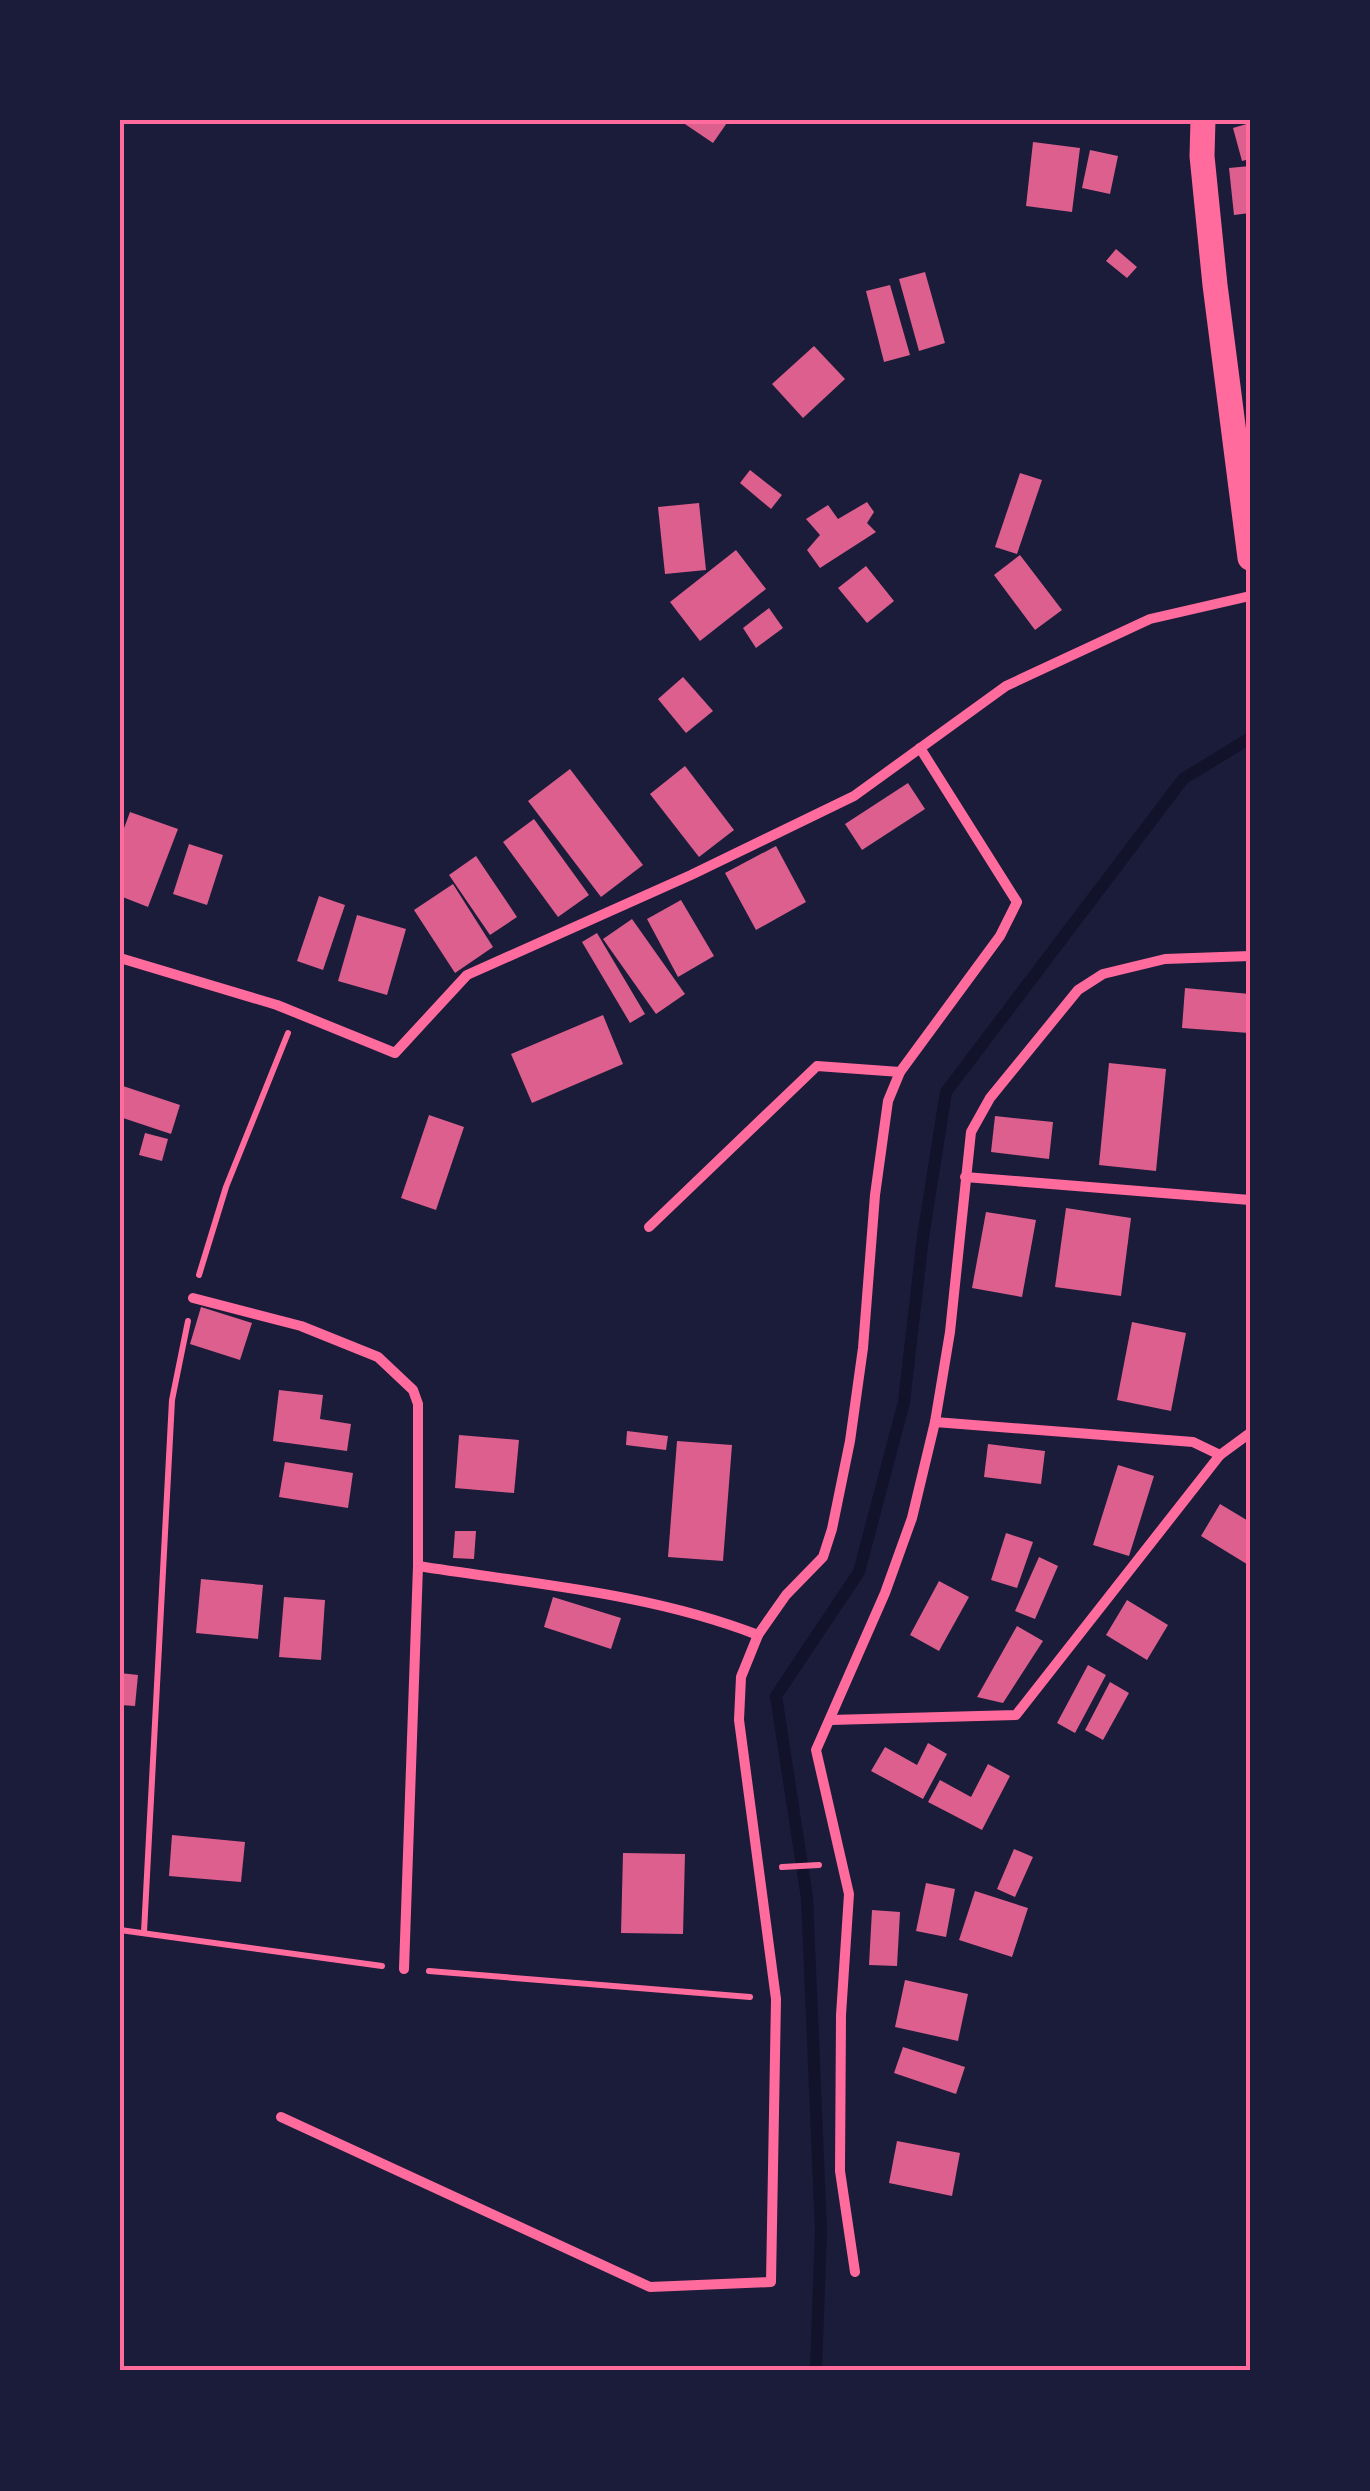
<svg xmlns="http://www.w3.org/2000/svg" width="1370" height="2491" viewBox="0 0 1370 2491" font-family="'Varela Round',sans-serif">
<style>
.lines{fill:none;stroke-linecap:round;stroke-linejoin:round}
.stream{stroke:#12122b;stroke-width:12}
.building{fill:#dd5f8e}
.path{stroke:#ff6b9d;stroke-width:6}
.minor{stroke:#ff6b9d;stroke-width:10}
.primary{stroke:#ff6b9d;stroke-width:25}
.neatline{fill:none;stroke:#ff6b9d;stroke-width:4}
</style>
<rect width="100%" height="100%" fill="#1b1b3a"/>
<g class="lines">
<path class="stream" d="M816 2371 821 2230 807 1898 776 1696 859 1572 904 1402 923 1237 946 1092 1183 779 1250 738"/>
</g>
<g class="building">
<path d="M679 120H729L713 143Z"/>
<path d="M1250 123V159L1242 161 1233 128Z"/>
<path d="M1033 142 1080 148 1072 212 1026 206Z"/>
<path d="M1090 150 1118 156 1110 194 1082 188Z"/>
<path d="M1250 166V213L1234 215 1229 168Z"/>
<path d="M1116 249 1137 267 1127 278 1106 261Z"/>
<path d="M925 272 945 343 919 351 899 279Z"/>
<path d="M890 285 910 355 884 362 866 291Z"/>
<path d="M814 346 845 379 803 418 772 384Z"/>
<path d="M750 470 782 495 771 509 740 483Z"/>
<path d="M1020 473 1042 480 1017 554 995 547Z"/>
<path d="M867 502 874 512 867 523 876 532 820 568 807 550 820 535 806 519 828 505 838 519Z"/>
<path d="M699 503 706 570 665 574 658 507Z"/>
<path d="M736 550 766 589 700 641 670 602Z"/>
<path d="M1020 555 1062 610 1035 630 994 575Z"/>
<path d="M866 566 894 601 867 623 838 588Z"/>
<path d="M769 608 783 628 756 648 743 628Z"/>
<path d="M683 677 713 711 686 733 658 699Z"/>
<path d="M685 766 734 830 699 857 650 794Z"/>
<path d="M570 769 643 865 601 897 528 801Z"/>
<path d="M908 783 925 809 862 850 845 824Z"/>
<path d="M130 812 178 829 148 907 120 896V839Z"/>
<path d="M534 819 589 895 558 917 503 842Z"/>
<path d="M189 844 223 855 207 905 173 894Z"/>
<path d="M776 846 806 902 756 930 725 873Z"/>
<path d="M476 856 517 917 490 935 449 875Z"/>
<path d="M453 884 493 947 455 973 414 910Z"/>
<path d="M319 896 345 905 323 970 297 961Z"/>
<path d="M681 900 714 956 678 977 647 919Z"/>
<path d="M357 915 406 929 387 995 338 981Z"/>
<path d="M632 919 685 994 656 1014 603 939Z"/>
<path d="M597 933 645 1014 630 1023 582 942Z"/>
<path d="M1185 988 1250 994 1249 1033 1182 1028Z"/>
<path d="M603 1015 623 1064 532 1103 511 1054Z"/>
<path d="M1109 1063 1166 1069 1156 1171 1099 1165Z"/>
<path d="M120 1085 180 1105 171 1134 120 1117Z"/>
<path d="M429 1115 464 1127 436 1210 401 1198Z"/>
<path d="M995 1116 1053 1122 1049 1159 991 1152Z"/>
<path d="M145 1133 168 1139 162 1161 139 1155Z"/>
<path d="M1066 1208 1131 1218 1121 1296 1055 1287Z"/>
<path d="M986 1212 1036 1220 1022 1297 972 1288Z"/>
<path d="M201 1307 252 1323 240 1360 190 1344Z"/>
<path d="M1132 1322 1186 1333 1171 1411 1117 1400Z"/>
<path d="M279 1390 323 1395 320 1419 351 1424 347 1451 273 1441Z"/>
<path d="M627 1431 668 1436 666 1450 626 1445Z"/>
<path d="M459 1435 519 1440 514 1493 455 1488Z"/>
<path d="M677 1441 732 1445 723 1561 668 1557Z"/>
<path d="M988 1444 1045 1451 1041 1484 984 1477Z"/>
<path d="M285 1462 353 1473 348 1508 279 1497Z"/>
<path d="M1118 1465 1154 1476 1129 1556 1093 1545Z"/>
<path d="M1220 1504 1250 1522V1566L1201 1536Z"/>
<path d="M455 1531H476L474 1559 453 1558Z"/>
<path d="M1006 1533 1033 1542 1017 1588 991 1580Z"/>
<path d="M1039 1557 1058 1566 1035 1619 1015 1611Z"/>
<path d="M201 1579 263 1585 258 1639 196 1633Z"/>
<path d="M939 1581 969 1597 939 1651 910 1635Z"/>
<path d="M284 1597 325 1600 321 1660 279 1657Z"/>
<path d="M553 1597 621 1618 611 1649 544 1627Z"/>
<path d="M1127 1600 1168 1625 1147 1660 1106 1635Z"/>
<path d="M1017 1626 1043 1641 1003 1703 977 1697Z"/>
<path d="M1088 1665 1106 1675 1075 1733 1057 1723Z"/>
<path d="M120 1673 138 1675 135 1706 120 1705Z"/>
<path d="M1110 1682 1129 1693 1103 1740 1085 1730Z"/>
<path d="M928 1743 947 1754 923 1799 871 1771 885 1747 917 1765Z"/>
<path d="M988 1764 1010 1776 982 1830 928 1802 940 1780 971 1797Z"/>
<path d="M172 1835 245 1842 241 1882 169 1876Z"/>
<path d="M1014 1849 1033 1857 1015 1897 997 1889Z"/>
<path d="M623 1853 685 1854 683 1934 621 1933Z"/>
<path d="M926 1883 955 1889 946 1937 916 1931Z"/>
<path d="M975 1891 1028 1908 1012 1957 959 1940Z"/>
<path d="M872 1910 900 1912 897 1966 869 1965Z"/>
<path d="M905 1980 968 1994 958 2041 895 2027Z"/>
<path d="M903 2047 965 2067 956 2094 894 2073Z"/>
<path d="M897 2141 960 2153 952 2196 889 2183Z"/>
</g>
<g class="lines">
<g class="path">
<path d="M199 1275 226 1187 288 1033"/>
<path d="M782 1867 819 1865"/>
<path d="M120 1930 382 1966"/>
<path d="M144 1932 172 1400 188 1321"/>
<path d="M429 1971 750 1997"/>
</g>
<g class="minor">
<path d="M120 958 277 1005 395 1053 467 975 691 875 854 796 1006 686 1150 619 1250 596"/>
<path d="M965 1177 1250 1200"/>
<path d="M649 1227 817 1066 900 1072"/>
<path d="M193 1298 301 1326 378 1357 413 1390 418 1404V1566L404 1969"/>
<path d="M935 1422 1193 1442 1220 1455"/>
<path d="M418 1566C532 1584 650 1593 758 1635"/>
<path d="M830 1720 1016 1715 1220 1455 1250 1433"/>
<path d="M281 2117 650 2287 771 2282 776 1999 739 1720 741 1677 758 1635 786 1595 823 1557 832 1529 850 1441 863 1348 875 1195 888 1101 900 1072 1000 936 1017 902 920 748"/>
<path d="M855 2272 840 2171 841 2015 849 1894 816 1750 885 1593 912 1518 935 1422 950 1332 971 1132 990 1098 1078 990 1103 974 1165 959 1250 956"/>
</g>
<path class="primary" d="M1203 120 1202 156 1215 285 1250 558"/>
</g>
<rect width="1370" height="2491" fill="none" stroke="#1b1b3a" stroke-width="245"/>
<rect x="122" y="122" width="1126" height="2246" class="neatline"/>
</svg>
